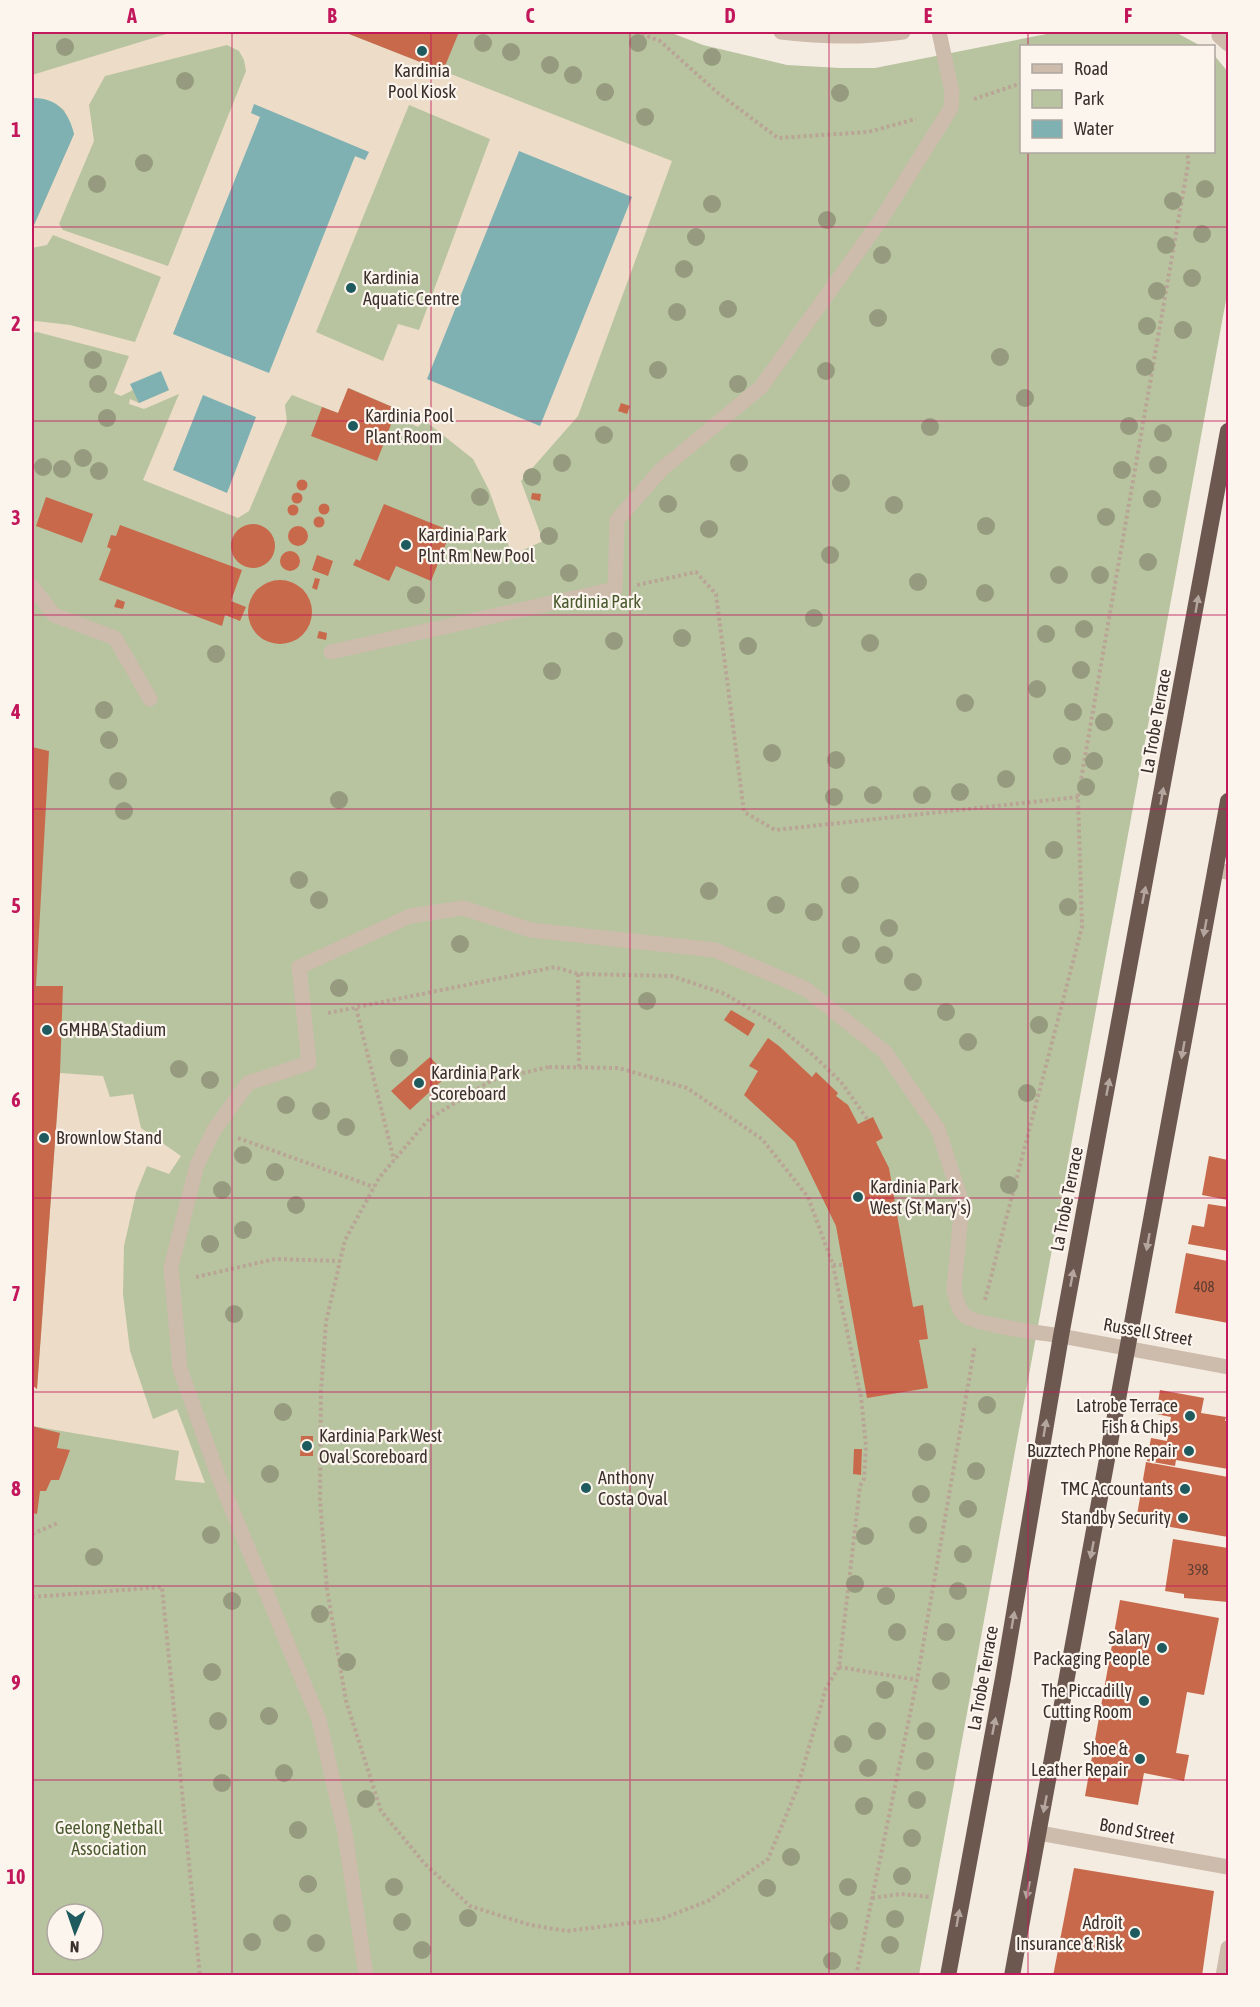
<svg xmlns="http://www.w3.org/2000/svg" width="1260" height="2007" viewBox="0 0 1260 2007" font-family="'Asap Condensed',sans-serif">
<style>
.green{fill:#b8c4a0;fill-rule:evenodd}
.plaza{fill:#ecdcc8;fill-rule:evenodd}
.water{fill:#7fb0b2}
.building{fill:#c8694b}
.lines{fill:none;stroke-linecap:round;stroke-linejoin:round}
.path{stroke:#b9a596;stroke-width:4;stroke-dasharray:3 3;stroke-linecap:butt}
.service{stroke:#cdbbac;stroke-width:15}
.minor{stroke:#cdbbac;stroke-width:15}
.trunk{stroke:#6c584f;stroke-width:16}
.tree{fill:#969b7f}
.oneway{fill:#b4a69e}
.grid{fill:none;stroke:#c2185b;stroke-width:1.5;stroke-opacity:0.55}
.poi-dot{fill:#1f5a5e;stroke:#fbf5ee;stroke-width:2}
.labels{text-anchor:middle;stroke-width:4.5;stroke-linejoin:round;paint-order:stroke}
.number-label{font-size:15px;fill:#5e3e33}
.poi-label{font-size:18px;fill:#3b302b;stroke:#fbf5ee;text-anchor:start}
.park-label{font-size:18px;fill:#4a5a2e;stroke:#fbf5ee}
.street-label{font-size:18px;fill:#3b302b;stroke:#fbf5ee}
.neatline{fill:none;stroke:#c2185b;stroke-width:2}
.grid-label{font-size:20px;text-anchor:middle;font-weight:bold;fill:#c2185b}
</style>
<rect width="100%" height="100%" fill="#f4ebe1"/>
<path class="green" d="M32 32H669L703 45 787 65 840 68H875L1057 32H1175L1201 46H1022V152H1214V55L1228 72V289L919 1975H32ZM57 1914H93V1950H57Z"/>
<g class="plaza">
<path d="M173 32H344L672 161 578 416 521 481 543 541 512 555 489 490 473 459 424 420 418 427 395 416 397 409 349 388 338 413 292 395 285 405 287 422 249 511 238 518 143 480 179 394 144 409 129 404 130 399 139 403 169 390 131 385 133 390 121 396 114 393 129 356 37 332 32 333V322L36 321 70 325 135 342 161 277 53 235 47 245 32 248V226L34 225 74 134 64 110 56 104 32 98V75ZM227 45 239 51 244 60 246 71 168 266 63 230 59 224 94 141 89 105 105 76ZM409 105 490 139 419 330 398 324 383 361 316 332ZM261 117 365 160 356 156 173 334Z"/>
<path d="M60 1073 103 1076 110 1097 133 1094 141 1128 181 1156 169 1174 147 1166 136 1193 124 1246 123 1294 130 1351 153 1419 177 1409 205 1483 175 1480 179 1451 32 1426V1385L37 1388Z"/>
</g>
<g class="water">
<path d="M32 98C56 97 69 112 74 134L34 225 32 226Z"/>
<path d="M254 104 369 152 365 160 355 156 269 373 173 334 260 117 251 113Z"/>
<path d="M519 151 632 197 540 426 427 379Z"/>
<path d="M161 371 169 390 139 403 130 384Z"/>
<path d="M203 395 256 417 227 493 173 470Z"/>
</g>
<g class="building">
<path d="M344 32H459L443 71Z"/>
<path d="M348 388 397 409 377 461 311 436 322 407 338 413Z"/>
<path d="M621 403 630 406 627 414 618 411Z"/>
<circle cx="302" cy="485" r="5.5"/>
<circle cx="297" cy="498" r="5.5"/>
<path d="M532 493 541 494 540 501 531 499Z"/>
<path d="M46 497 93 514 82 543 36 526Z"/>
<circle cx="324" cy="509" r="5.5"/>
<path d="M384 504 451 531 431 581 396 566 389 581 353 565 356 559 360 561Z"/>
<circle cx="293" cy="510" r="5.5"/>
<circle cx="319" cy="522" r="5.5"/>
<circle cx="253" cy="546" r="22"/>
<path d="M120 525 242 570 231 601 246 607 240 621 225 615 222 626 99 580 111 549 107 547 111 535 116 536Z"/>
<circle cx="298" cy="536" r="10"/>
<circle cx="290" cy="561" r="10"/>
<path d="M317 555 333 561 328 576 312 570Z"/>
<path d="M315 578 320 579 317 590 312 588Z"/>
<circle cx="280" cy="612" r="32"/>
<path d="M117 599 125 602 123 609 114 607Z"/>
<path d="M319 631 327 633 326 640 317 638Z"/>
<path d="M32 747 49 751 36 986H63L60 1073 37 1389 32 1385Z"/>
<path d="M731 1010 755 1024 748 1036 724 1020Z"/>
<path d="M768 1038 779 1046 812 1077 816 1072 838 1093 836 1096 848 1105 858 1124 873 1117 883 1138 876 1142 889 1168 913 1307 923 1305 928 1339 919 1340 928 1388 867 1398 836 1226 795 1142 744 1095 758 1071 749 1066Z"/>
<path d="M430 1057 447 1076 410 1110 391 1091Z"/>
<path d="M1209 1156 1228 1160V1200L1202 1195Z"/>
<path d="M1208 1204 1228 1207V1251L1188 1244 1192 1225 1204 1227Z"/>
<path d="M1186 1253 1228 1261V1323L1175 1313Z"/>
<path d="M1160 1390 1204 1398 1201 1413 1226 1417 1225 1421H1228V1469L1176 1460 1175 1466 1147 1461 1151 1438 1167 1441 1171 1417 1156 1414Z"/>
<path d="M32 1426 60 1433 57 1448 70 1450 59 1480H51L46 1491H40L37 1514 32 1513Z"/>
<path d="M301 1436H313V1456H300Z"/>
<path d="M854 1449H862L861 1475 853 1474Z"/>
<path d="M1146 1462 1228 1477V1537L1136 1521Z"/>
<path d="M1173 1539 1228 1548V1602L1184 1598V1594L1165 1591Z"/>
<path d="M1120 1600 1219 1618 1204 1695 1187 1692 1176 1753 1189 1755 1184 1781 1144 1773 1138 1805 1085 1796Z"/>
<path d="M1074 1868 1214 1891 1202 1976H1053Z"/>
</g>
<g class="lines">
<g class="path">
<path d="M636 32 660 41 718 93 778 138 868 132 916 119"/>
<path d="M974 99 1022 83"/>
<path d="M637 585 696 572 716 594 744 812 775 830 1078 797"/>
<path d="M578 974 579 1068"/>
<path d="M356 1008 394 1160"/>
<path d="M328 1013 555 967 578 974 672 976 725 994 774 1023 813 1055 841 1082 868 1120"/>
<path d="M549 1067 619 1068 687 1088 762 1139 808 1197 833 1265 861 1397 866 1446 864 1479 860 1486 839 1667 826 1688 797 1789 768 1859 708 1901 661 1919 567 1931 530 1925 470 1906 425 1864 381 1811 346 1701 327 1589 320 1501 321 1391 326 1322 340 1261 345 1240 379 1178 429 1119 492 1080Z"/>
<path d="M238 1138 374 1187"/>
<path d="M833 1265H843"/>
<path d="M196 1277 275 1259 340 1261"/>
<path d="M985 1300 1082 927 1078 797 1189 159 1185 152"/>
<path d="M32 1534 58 1523"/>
<path d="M32 1597 162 1587 200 1976"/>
<path d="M839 1667 917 1680"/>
<path d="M872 1898 901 1894 931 1897"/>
<path d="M229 1976H245"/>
<path d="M856 1976 917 1680 975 1345"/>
</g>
<g class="service">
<path d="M1222 32 1219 36 1228 44"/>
<path d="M32 586 54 615 115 638 150 699"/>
<path d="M331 652 615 589 617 520 662 469 761 387 880 221 951 108 952 92 939 32"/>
<path d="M366 1976 345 1833 319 1720 219 1478 180 1369 171 1267 197 1165 214 1130 248 1083 309 1063 299 967 410 916 463 908 531 930 715 950 806 989 885 1052 938 1129 962 1203 954 1289C956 1298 958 1309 964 1315 975 1325 1043 1333 1061 1336"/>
<path d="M1223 1976 1228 1948"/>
</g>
<g class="minor">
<path d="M781 32C822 37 862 38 903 32"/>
<path d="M1215 870 1228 872"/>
<path d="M1061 1336 1228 1367"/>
<path d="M1039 1833 1228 1867"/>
</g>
<g class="trunk">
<path d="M948 1976 1003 1678 1061 1336 1228 431"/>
<path d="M1012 1976 1228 801"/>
</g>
</g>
<g class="tree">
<circle cx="483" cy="43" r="9"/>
<circle cx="638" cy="43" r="9"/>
<circle cx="65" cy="47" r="9"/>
<circle cx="511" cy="52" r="9"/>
<circle cx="712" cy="57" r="9"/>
<circle cx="550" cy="65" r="9"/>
<circle cx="573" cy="75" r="9"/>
<circle cx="185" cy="81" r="9"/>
<circle cx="605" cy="92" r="9"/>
<circle cx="840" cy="93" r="9"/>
<circle cx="645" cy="117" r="9"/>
<circle cx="144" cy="163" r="9"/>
<circle cx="97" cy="184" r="9"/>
<circle cx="1205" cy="189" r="9"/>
<circle cx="1173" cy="201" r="9"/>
<circle cx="712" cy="204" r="9"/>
<circle cx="827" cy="220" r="9"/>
<circle cx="1202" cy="234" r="9"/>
<circle cx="696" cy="237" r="9"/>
<circle cx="1166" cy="245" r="9"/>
<circle cx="882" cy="255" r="9"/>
<circle cx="684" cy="269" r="9"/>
<circle cx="1192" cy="278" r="9"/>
<circle cx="1157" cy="291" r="9"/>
<circle cx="728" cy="309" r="9"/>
<circle cx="677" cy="312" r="9"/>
<circle cx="878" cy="318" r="9"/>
<circle cx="1147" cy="326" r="9"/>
<circle cx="1183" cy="330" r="9"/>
<circle cx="1000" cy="357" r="9"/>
<circle cx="93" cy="360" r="9"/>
<circle cx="1145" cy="367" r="9"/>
<circle cx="658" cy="370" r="9"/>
<circle cx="826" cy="371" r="9"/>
<circle cx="98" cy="384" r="9"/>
<circle cx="738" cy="384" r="9"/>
<circle cx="1025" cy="398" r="9"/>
<circle cx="107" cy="418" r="9"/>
<circle cx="1129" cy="426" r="9"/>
<circle cx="930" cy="427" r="9"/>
<circle cx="1163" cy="433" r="9"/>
<circle cx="604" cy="435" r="9"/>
<circle cx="83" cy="458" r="9"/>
<circle cx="562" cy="463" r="9"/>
<circle cx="739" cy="463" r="9"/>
<circle cx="1158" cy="465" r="9"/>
<circle cx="43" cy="467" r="9"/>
<circle cx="62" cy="469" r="9"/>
<circle cx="1122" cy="470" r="9"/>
<circle cx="99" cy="471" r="9"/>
<circle cx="532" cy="477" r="9"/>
<circle cx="841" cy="483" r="9"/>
<circle cx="480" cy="497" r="9"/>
<circle cx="1152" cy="499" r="9"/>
<circle cx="668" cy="504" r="9"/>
<circle cx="894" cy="505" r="9"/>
<circle cx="1106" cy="517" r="9"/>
<circle cx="986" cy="526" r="9"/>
<circle cx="709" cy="529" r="9"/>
<circle cx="549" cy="536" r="9"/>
<circle cx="830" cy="555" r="9"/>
<circle cx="1148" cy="562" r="9"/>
<circle cx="569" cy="573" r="9"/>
<circle cx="1059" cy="575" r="9"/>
<circle cx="1100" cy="575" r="9"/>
<circle cx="918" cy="582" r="9"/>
<circle cx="507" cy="590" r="9"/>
<circle cx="985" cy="593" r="9"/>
<circle cx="416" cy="595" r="9"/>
<circle cx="814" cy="618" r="9"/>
<circle cx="1084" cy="629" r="9"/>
<circle cx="1046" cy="634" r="9"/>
<circle cx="682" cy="638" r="9"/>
<circle cx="614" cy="641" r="9"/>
<circle cx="870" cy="643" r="9"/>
<circle cx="748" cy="646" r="9"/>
<circle cx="216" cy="654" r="9"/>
<circle cx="1081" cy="670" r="9"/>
<circle cx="552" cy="671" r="9"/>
<circle cx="1037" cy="689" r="9"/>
<circle cx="965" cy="703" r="9"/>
<circle cx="104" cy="710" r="9"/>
<circle cx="1073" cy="712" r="9"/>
<circle cx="1104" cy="722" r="9"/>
<circle cx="109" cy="740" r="9"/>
<circle cx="772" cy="753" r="9"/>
<circle cx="1062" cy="756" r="9"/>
<circle cx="836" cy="760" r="9"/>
<circle cx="1094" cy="761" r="9"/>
<circle cx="1006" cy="779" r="9"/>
<circle cx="118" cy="781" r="9"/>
<circle cx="1086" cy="787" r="9"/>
<circle cx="960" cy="792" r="9"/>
<circle cx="873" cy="795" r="9"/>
<circle cx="922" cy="795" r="9"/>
<circle cx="834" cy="797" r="9"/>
<circle cx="339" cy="800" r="9"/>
<circle cx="124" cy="811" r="9"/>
<circle cx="1054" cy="850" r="9"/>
<circle cx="299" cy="880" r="9"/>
<circle cx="850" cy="885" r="9"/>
<circle cx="709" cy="891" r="9"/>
<circle cx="319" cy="900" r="9"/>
<circle cx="776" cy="905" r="9"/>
<circle cx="1068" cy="907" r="9"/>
<circle cx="814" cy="912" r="9"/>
<circle cx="889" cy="928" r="9"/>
<circle cx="460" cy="944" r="9"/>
<circle cx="851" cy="945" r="9"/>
<circle cx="884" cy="955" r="9"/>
<circle cx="913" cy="982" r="9"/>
<circle cx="339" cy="988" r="9"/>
<circle cx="647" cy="1001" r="9"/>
<circle cx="946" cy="1012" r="9"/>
<circle cx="1039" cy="1025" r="9"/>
<circle cx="968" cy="1042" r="9"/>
<circle cx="399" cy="1058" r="9"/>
<circle cx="179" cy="1069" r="9"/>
<circle cx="210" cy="1080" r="9"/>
<circle cx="1027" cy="1093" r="9"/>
<circle cx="286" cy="1105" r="9"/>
<circle cx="321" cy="1111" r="9"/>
<circle cx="346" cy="1127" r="9"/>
<circle cx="243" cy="1155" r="9"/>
<circle cx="275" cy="1172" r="9"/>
<circle cx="1009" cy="1185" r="9"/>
<circle cx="222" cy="1190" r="9"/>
<circle cx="296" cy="1205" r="9"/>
<circle cx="243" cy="1230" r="9"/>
<circle cx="210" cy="1244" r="9"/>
<circle cx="234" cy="1314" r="9"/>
<circle cx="987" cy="1405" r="9"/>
<circle cx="283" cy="1412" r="9"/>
<circle cx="927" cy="1452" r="9"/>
<circle cx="976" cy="1471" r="9"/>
<circle cx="270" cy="1474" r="9"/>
<circle cx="921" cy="1494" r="9"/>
<circle cx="968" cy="1509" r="9"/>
<circle cx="918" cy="1525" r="9"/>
<circle cx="211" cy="1535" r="9"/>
<circle cx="865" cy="1536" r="9"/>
<circle cx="963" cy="1554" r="9"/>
<circle cx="94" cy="1557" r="9"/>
<circle cx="855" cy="1584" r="9"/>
<circle cx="958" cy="1591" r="9"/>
<circle cx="886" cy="1596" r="9"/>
<circle cx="232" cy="1601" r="9"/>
<circle cx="320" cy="1614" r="9"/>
<circle cx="897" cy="1632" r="9"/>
<circle cx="946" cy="1632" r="9"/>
<circle cx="347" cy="1662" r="9"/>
<circle cx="212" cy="1672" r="9"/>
<circle cx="941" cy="1681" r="9"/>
<circle cx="885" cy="1690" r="9"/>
<circle cx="269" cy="1716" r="9"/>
<circle cx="218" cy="1721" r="9"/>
<circle cx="877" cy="1731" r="9"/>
<circle cx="926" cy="1731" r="9"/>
<circle cx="843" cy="1744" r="9"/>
<circle cx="925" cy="1761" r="9"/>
<circle cx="868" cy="1768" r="9"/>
<circle cx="284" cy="1773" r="9"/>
<circle cx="222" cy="1783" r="9"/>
<circle cx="366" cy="1799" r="9"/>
<circle cx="917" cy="1800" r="9"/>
<circle cx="864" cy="1806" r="9"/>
<circle cx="298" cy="1830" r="9"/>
<circle cx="912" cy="1838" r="9"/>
<circle cx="791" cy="1857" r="9"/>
<circle cx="902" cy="1876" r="9"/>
<circle cx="308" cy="1884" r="9"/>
<circle cx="394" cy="1887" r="9"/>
<circle cx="848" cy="1887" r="9"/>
<circle cx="767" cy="1888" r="9"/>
<circle cx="468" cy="1918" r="9"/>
<circle cx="895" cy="1919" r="9"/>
<circle cx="839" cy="1921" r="9"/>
<circle cx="402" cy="1922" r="9"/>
<circle cx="282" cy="1923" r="9"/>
<circle cx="252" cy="1942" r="9"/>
<circle cx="316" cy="1943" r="9"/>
<circle cx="890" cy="1945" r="9"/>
<circle cx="422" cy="1950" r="9"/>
<circle cx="832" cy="1961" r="9"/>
</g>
<defs><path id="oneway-solid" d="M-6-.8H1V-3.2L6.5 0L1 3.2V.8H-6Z" transform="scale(1.5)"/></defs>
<g class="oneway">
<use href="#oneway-solid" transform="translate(1197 604) rotate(-80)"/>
<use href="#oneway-solid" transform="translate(1162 796) rotate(-80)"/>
<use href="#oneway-solid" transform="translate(1144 895) rotate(-79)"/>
<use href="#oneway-solid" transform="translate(1205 928) rotate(100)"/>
<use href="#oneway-solid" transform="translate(1183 1050) rotate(100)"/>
<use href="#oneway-solid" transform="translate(1108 1087) rotate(-79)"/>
<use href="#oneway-solid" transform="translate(1148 1242) rotate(100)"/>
<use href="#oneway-solid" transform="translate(1072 1278) rotate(-79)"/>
<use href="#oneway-solid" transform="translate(1045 1428) rotate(-80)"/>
<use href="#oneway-solid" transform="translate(1092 1550) rotate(101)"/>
<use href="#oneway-solid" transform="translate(1013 1620) rotate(-80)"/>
<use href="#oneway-solid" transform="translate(994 1726) rotate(-79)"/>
<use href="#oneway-solid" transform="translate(1045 1804) rotate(101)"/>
<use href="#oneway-solid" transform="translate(1028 1890) rotate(102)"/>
<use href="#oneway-solid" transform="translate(958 1918) rotate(-80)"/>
</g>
<path class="grid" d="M232 32V1976M431 32V1976M630 32V1976M829 32V1976M1028 32V46M1028 152V1976M32 227H1228M32 421H1228M32 615H1228M32 809H1228M32 1004H1228M32 1198H1228M32 1392H1228M32 1586H1228M32 1780H1228"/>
<g class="poi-dot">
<circle cx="422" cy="51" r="6"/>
<circle cx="351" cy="288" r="6"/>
<circle cx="353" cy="426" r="6"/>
<circle cx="406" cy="545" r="6"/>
<circle cx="47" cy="1030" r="6"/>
<circle cx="419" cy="1083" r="6"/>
<circle cx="44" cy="1138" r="6"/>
<circle cx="858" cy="1197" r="6"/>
<circle cx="1190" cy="1416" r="6"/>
<circle cx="307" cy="1446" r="6"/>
<circle cx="1189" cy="1451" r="6"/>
<circle cx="586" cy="1488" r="6"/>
<circle cx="1185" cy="1489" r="6"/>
<circle cx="1183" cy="1518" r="6"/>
<circle cx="1162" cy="1648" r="6"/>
<circle cx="1144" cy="1701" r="6"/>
<circle cx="1140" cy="1759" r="6"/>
<circle cx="1135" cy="1933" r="6"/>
</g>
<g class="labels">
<g class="number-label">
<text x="1204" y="1292">408</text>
<text x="1198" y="1575">398</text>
</g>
<g class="poi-label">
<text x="422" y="77" text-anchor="middle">Kardinia<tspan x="422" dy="21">Pool Kiosk</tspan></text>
<text x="363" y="284">Kardinia<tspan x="363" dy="21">Aquatic Centre</tspan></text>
<text x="365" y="422">Kardinia Pool<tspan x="365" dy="21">Plant Room</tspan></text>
<text x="418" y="541">Kardinia Park<tspan x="418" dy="21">Plnt Rm New Pool</tspan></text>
<text x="59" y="1036">GMHBA Stadium</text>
<text x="431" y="1079">Kardinia Park<tspan x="431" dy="21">Scoreboard</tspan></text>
<text x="56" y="1144">Brownlow Stand</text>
<text x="870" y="1193">Kardinia Park<tspan x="870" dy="21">West (St Mary's)</tspan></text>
<text x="1178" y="1412" text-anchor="end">Latrobe Terrace<tspan x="1178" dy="21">Fish &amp; Chips</tspan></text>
<text x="319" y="1442">Kardinia Park West<tspan x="319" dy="21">Oval Scoreboard</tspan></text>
<text x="1177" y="1457" text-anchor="end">Buzztech Phone Repair</text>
<text x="598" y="1484">Anthony<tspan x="598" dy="21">Costa Oval</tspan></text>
<text x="1173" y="1495" text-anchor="end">TMC Accountants</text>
<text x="1171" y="1524" text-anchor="end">Standby Security</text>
<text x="1150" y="1644" text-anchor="end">Salary<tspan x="1150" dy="21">Packaging People</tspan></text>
<text x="1132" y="1697" text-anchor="end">The Piccadilly<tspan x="1132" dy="21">Cutting Room</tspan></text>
<text x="1128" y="1755" text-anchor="end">Shoe &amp;<tspan x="1128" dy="21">Leather Repair</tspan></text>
<text x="1123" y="1929" text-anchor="end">Adroit<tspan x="1123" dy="21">Insurance &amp; Risk</tspan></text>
</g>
<g class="park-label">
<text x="597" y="608">Kardinia Park</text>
<text x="109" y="1834">Geelong Netball<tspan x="109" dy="21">Association</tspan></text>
</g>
<g class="street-label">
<text transform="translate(1156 721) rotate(-80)" y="6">La Trobe Terrace</text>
<text transform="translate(1067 1199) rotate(-79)" y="6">La Trobe Terrace</text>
<text transform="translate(1148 1332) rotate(10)" y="6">Russell Street</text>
<text transform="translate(983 1678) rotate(-80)" y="6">La Trobe Terrace</text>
<text transform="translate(1137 1831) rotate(10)" y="6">Bond Street</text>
</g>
</g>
<rect width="1260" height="2007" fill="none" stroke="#fbf5ee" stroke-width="66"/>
<rect x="1020" y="45" width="195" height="108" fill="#fbf5ee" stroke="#aea6a0" stroke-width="1.5"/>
<rect x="1032" y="64" width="30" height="9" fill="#cdbbac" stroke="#aea6a0" stroke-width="1.5"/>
<text x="1074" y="75" font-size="18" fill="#3b302b">Road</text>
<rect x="1032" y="90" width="30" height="18" fill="#b8c4a0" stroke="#aea6a0" stroke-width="1.5"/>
<text x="1074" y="105" font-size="18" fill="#3b302b">Park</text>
<rect x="1032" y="120" width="30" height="18" fill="#7fb0b2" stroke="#aea6a0" stroke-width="1.5"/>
<text x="1074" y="135" font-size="18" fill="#3b302b">Water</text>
<g transform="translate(75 1932) rotate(182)"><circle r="28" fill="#fbf5ee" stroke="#aea6a0" stroke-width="1.5"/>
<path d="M0-4.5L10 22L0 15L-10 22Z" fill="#1f5a5e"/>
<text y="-9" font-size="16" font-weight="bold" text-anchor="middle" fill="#3b302b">N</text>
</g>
<rect x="33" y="33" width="1194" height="1941" class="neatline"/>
<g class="grid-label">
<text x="132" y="23">A</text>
<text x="332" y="23">B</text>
<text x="530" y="23">C</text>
<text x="730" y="23">D</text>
<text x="928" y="23">E</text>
<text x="1128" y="23">F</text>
<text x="16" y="137">1</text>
<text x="16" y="331">2</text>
<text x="16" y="525">3</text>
<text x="16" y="719">4</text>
<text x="16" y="913">5</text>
<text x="16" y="1107">6</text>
<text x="16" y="1301">7</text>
<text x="16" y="1496">8</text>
<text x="16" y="1690">9</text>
<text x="16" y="1884">10</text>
</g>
</svg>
